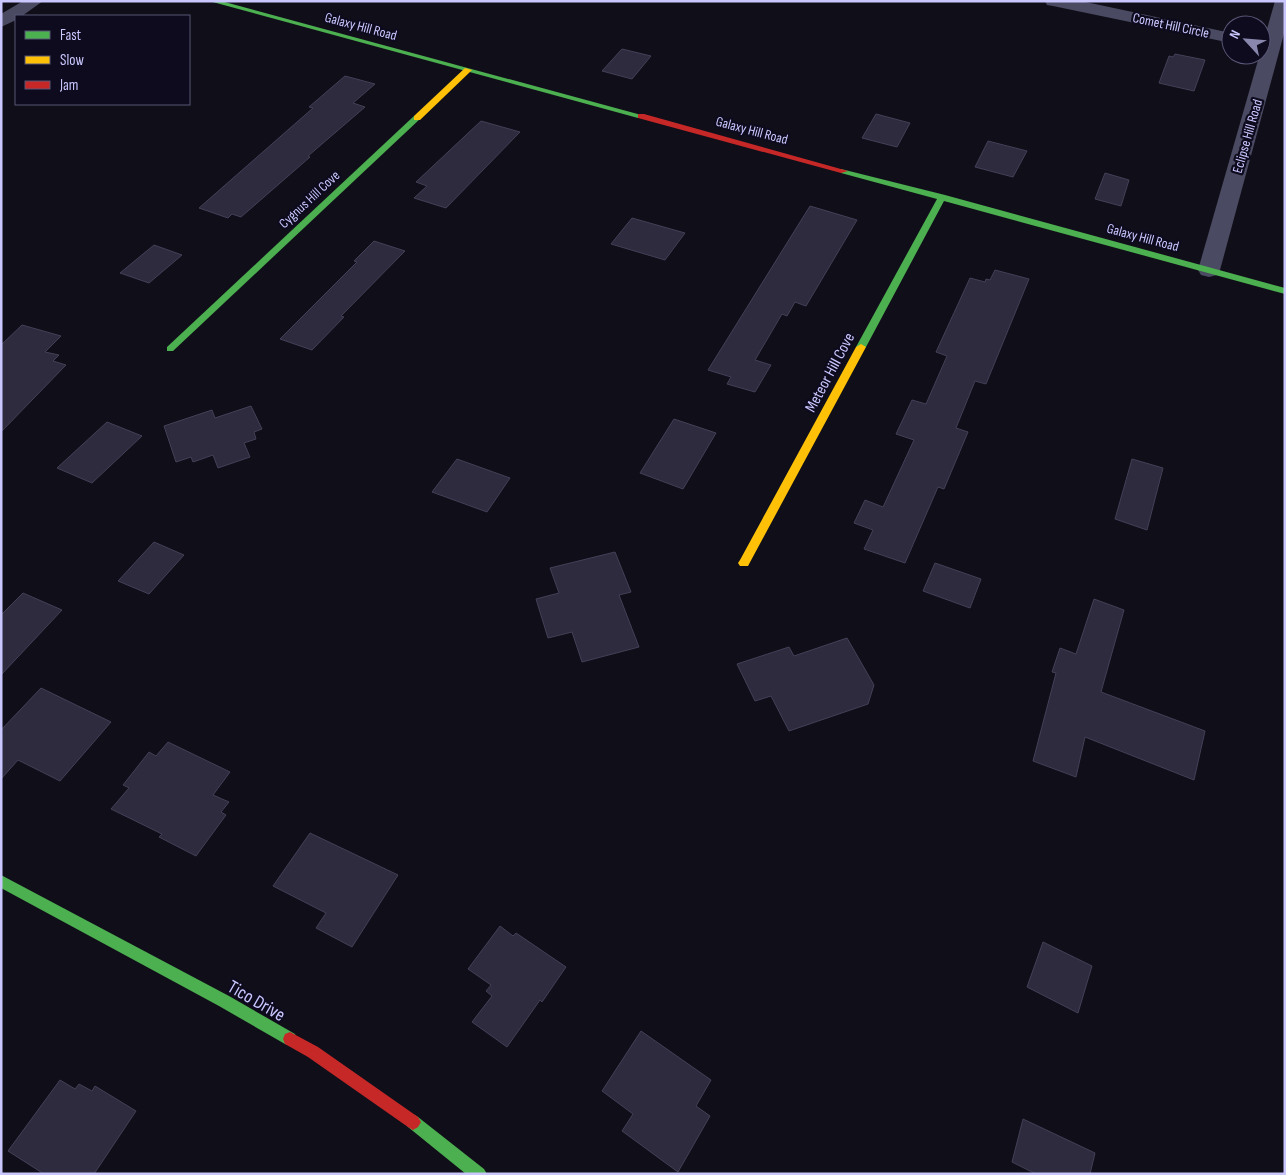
<svg xmlns="http://www.w3.org/2000/svg" width="1286" height="1175" viewBox="0 0 1286 1175" font-family="'Sofia Sans Condensed',sans-serif">
<style>
.building{fill:#2d2b3d;stroke:#434058}
.lines{fill:none;stroke-linecap:round;stroke-linejoin:round}
.street{fill:#4a4a62;fill-rule:evenodd}
.fast{fill:#4caf50;fill-rule:evenodd}
.slow{fill:#ffc107;fill-rule:evenodd}
.jam{fill:#c62828;fill-rule:evenodd}
.labels{text-anchor:middle;stroke-width:4.5;stroke-linejoin:round;paint-order:stroke}
.far-street-label{font-size:14px;fill:#cac7ff;stroke:#0d0b1d}
.street-label{font-size:16px;fill:#cac7ff;stroke:#0d0b1d}
.near-street-label{font-size:19px;fill:#cac7ff;stroke:#0d0b1d}
</style>
<rect width="100%" height="100%" fill="#100f19"/>
<g class="building">
<path d="M622 49 651 56 632 79 602 71Z"/>
<path d="M1175 54 1205 60 1194 91 1159 83 1169 56 1173 57Z"/>
<path d="M345 76 375 84 353 103 365 107 308 156 310 157 241 217 232 214 228 218 199 208 313 108 309 107Z"/>
<path d="M876 114 910 123 897 147 862 138Z"/>
<path d="M481 121 520 132 446 208 414 198 427 186 416 182Z"/>
<path d="M988 141 1027 151 1013 177 975 167Z"/>
<path d="M1105 173 1129 180 1121 206 1095 199Z"/>
<path d="M810 206 857 220 806 306 795 302 787 316 782 314 755 360 771 365 755 392 727 384 731 377 708 370Z"/>
<path d="M632 218 685 233 665 260 611 244Z"/>
<path d="M374 241 405 251 341 316 344 317 312 350 280 339 357 262 354 261Z"/>
<path d="M154 245 182 255 149 283 120 273Z"/>
<path d="M995 270 1029 279 986 384 975 381 956 428 968 432 944 489 938 487 905 563 864 549 873 530 854 523 865 500 883 507 914 440 896 434 912 400 926 404 947 356 936 352 970 278 985 282 986 279 990 280Z"/>
<path d="M22 325 61 336 45 352 59 355 53 361 66 365 1 432V345Z"/>
<path d="M251 406 262 429 254 432 256 439 244 443 250 457 218 468 213 455 193 462 191 457 176 462 164 426 212 410 215 418Z"/>
<path d="M674 419 716 433 683 489 640 473Z"/>
<path d="M107 422 142 436 92 483 57 468Z"/>
<path d="M457 459 510 478 487 512 432 492Z"/>
<path d="M1132 459 1163 468 1147 530 1115 519Z"/>
<path d="M154 542 184 555 149 594 118 581Z"/>
<path d="M615 552 631 592 619 595 639 647 582 662 572 632 548 638 536 599 559 593 550 568Z"/>
<path d="M935 563 981 579 970 608 923 591Z"/>
<path d="M23 593 62 610 1 675V615Z"/>
<path d="M1094 599 1124 610 1101 692 1205 731 1194 780 1085 737 1076 777 1033 761 1056 673 1052 672 1060 648 1076 654Z"/>
<path d="M847 638 874 685 868 704 789 731 771 696 755 701 737 664 789 647 794 656Z"/>
<path d="M41 688 111 722 60 781 18 760 1 779V730Z"/>
<path d="M168 742 230 772 213 795 229 802 221 812 226 815 196 856 159 837 162 834 111 809 129 788 123 785 149 752 156 756Z"/>
<path d="M310 833 398 875 352 947 316 928 326 913 273 886Z"/>
<path d="M500 926 513 936 516 933 566 967 542 1002 540 1000 507 1047 472 1022 492 996 486 991 491 985 468 969Z"/>
<path d="M1043 942 1092 966 1078 1013 1027 987Z"/>
<path d="M641 1031 711 1080 696 1106 710 1116 678 1172 622 1131 633 1114 602 1091Z"/>
<path d="M60 1080 75 1089 79 1084 92 1091 95 1086 136 1111 94 1174H44L8 1151Z"/>
<path d="M1023 1119 1095 1153 1090 1174H1036L1012 1162Z"/>
</g>
<g class="lines">
<g class="street">
<path d="M23 1H43L22 16H16V20L1 27V14Z"/>
<path d="M1045 1H1081L1231 33V43L1053 6 1047 5Z"/>
<path d="M1275 1H1285V30L1220 270 1217 275 1209 277 1201 275 1198 270Z"/>
</g>
<g class="fast">
<path d="M209 1H221L645 116 638 118Z"/>
<path d="M414 116 421 118 173 351H167V347Z"/>
<path d="M841 169 945 195 1285 288V294L944 201 866 347 861 350 856 347 937 199 841 173Z"/>
<path d="M1 875 229 996 295 1034 297 1039 295 1044 290 1046 285 1044 219 1006 1 888Z"/>
<path d="M413 1114 418 1117 484 1169 487 1174H466L408 1127 405 1122 408 1117Z"/>
</g>
<g class="slow">
<path d="M465 68 472 70 420 120H414V116Z"/>
<path d="M861 344 866 347 748 566H740L738 563 740 560 856 347Z"/>
</g>
<g class="jam">
<path d="M638 114H644L848 171 841 173 638 118Z"/>
<path d="M290 1032 318 1047 418 1117 421 1122 418 1127 413 1130 408 1127 308 1057 285 1044 283 1039 285 1034Z"/>
</g>
</g>
<g class="labels">
<g class="far-street-label">
<text transform="translate(1171 25) rotate(12)" y="5">Comet Hill Circle</text>
<text transform="translate(361 26) rotate(15)" y="5">Galaxy Hill Road</text>
<text transform="translate(752 130) rotate(15)" y="5">Galaxy Hill Road</text>
<text transform="translate(1247 136) rotate(-74)" y="5">Eclipse Hill Road</text>
<text transform="translate(309 199) rotate(-43)" y="5">Cygnus Hill Cove</text>
<text transform="translate(1143 237) rotate(15)" y="5">Galaxy Hill Road</text>
</g>
<g class="street-label">
<text transform="translate(829 372) rotate(-62)" y="6">Meteor Hill Cove</text>
</g>
<g class="near-street-label">
<text transform="translate(257 1000) rotate(30)" y="7">Tico Drive</text>
</g>
</g>
<rect width="1286" height="1175" fill="none" stroke="#cac7ff" stroke-width="5"/>
<rect x="15" y="15" width="175" height="90" fill="#0d0b1d" stroke="#595677"/>
<rect x="25" y="31" width="25" height="8" fill="#4caf50" stroke="#595677"/>
<text x="60" y="40" font-size="15" fill="#cac7ff">Fast</text>
<rect x="25" y="56" width="25" height="8" fill="#ffc107" stroke="#595677"/>
<text x="60" y="65" font-size="15" fill="#cac7ff">Slow</text>
<rect x="25" y="81" width="25" height="8" fill="#c62828" stroke="#595677"/>
<text x="60" y="90" font-size="15" fill="#cac7ff">Jam</text>
<g transform="translate(1246 40) rotate(296)"><circle r="24" fill="#0d0b1d" stroke="#595677"/>
<path d="M0-4L9 19L0 12L-9 19Z" fill="#8987ae"/>
<text y="-8" font-size="14" font-weight="bold" text-anchor="middle" fill="#cac7ff">N</text>
</g>
</svg>
